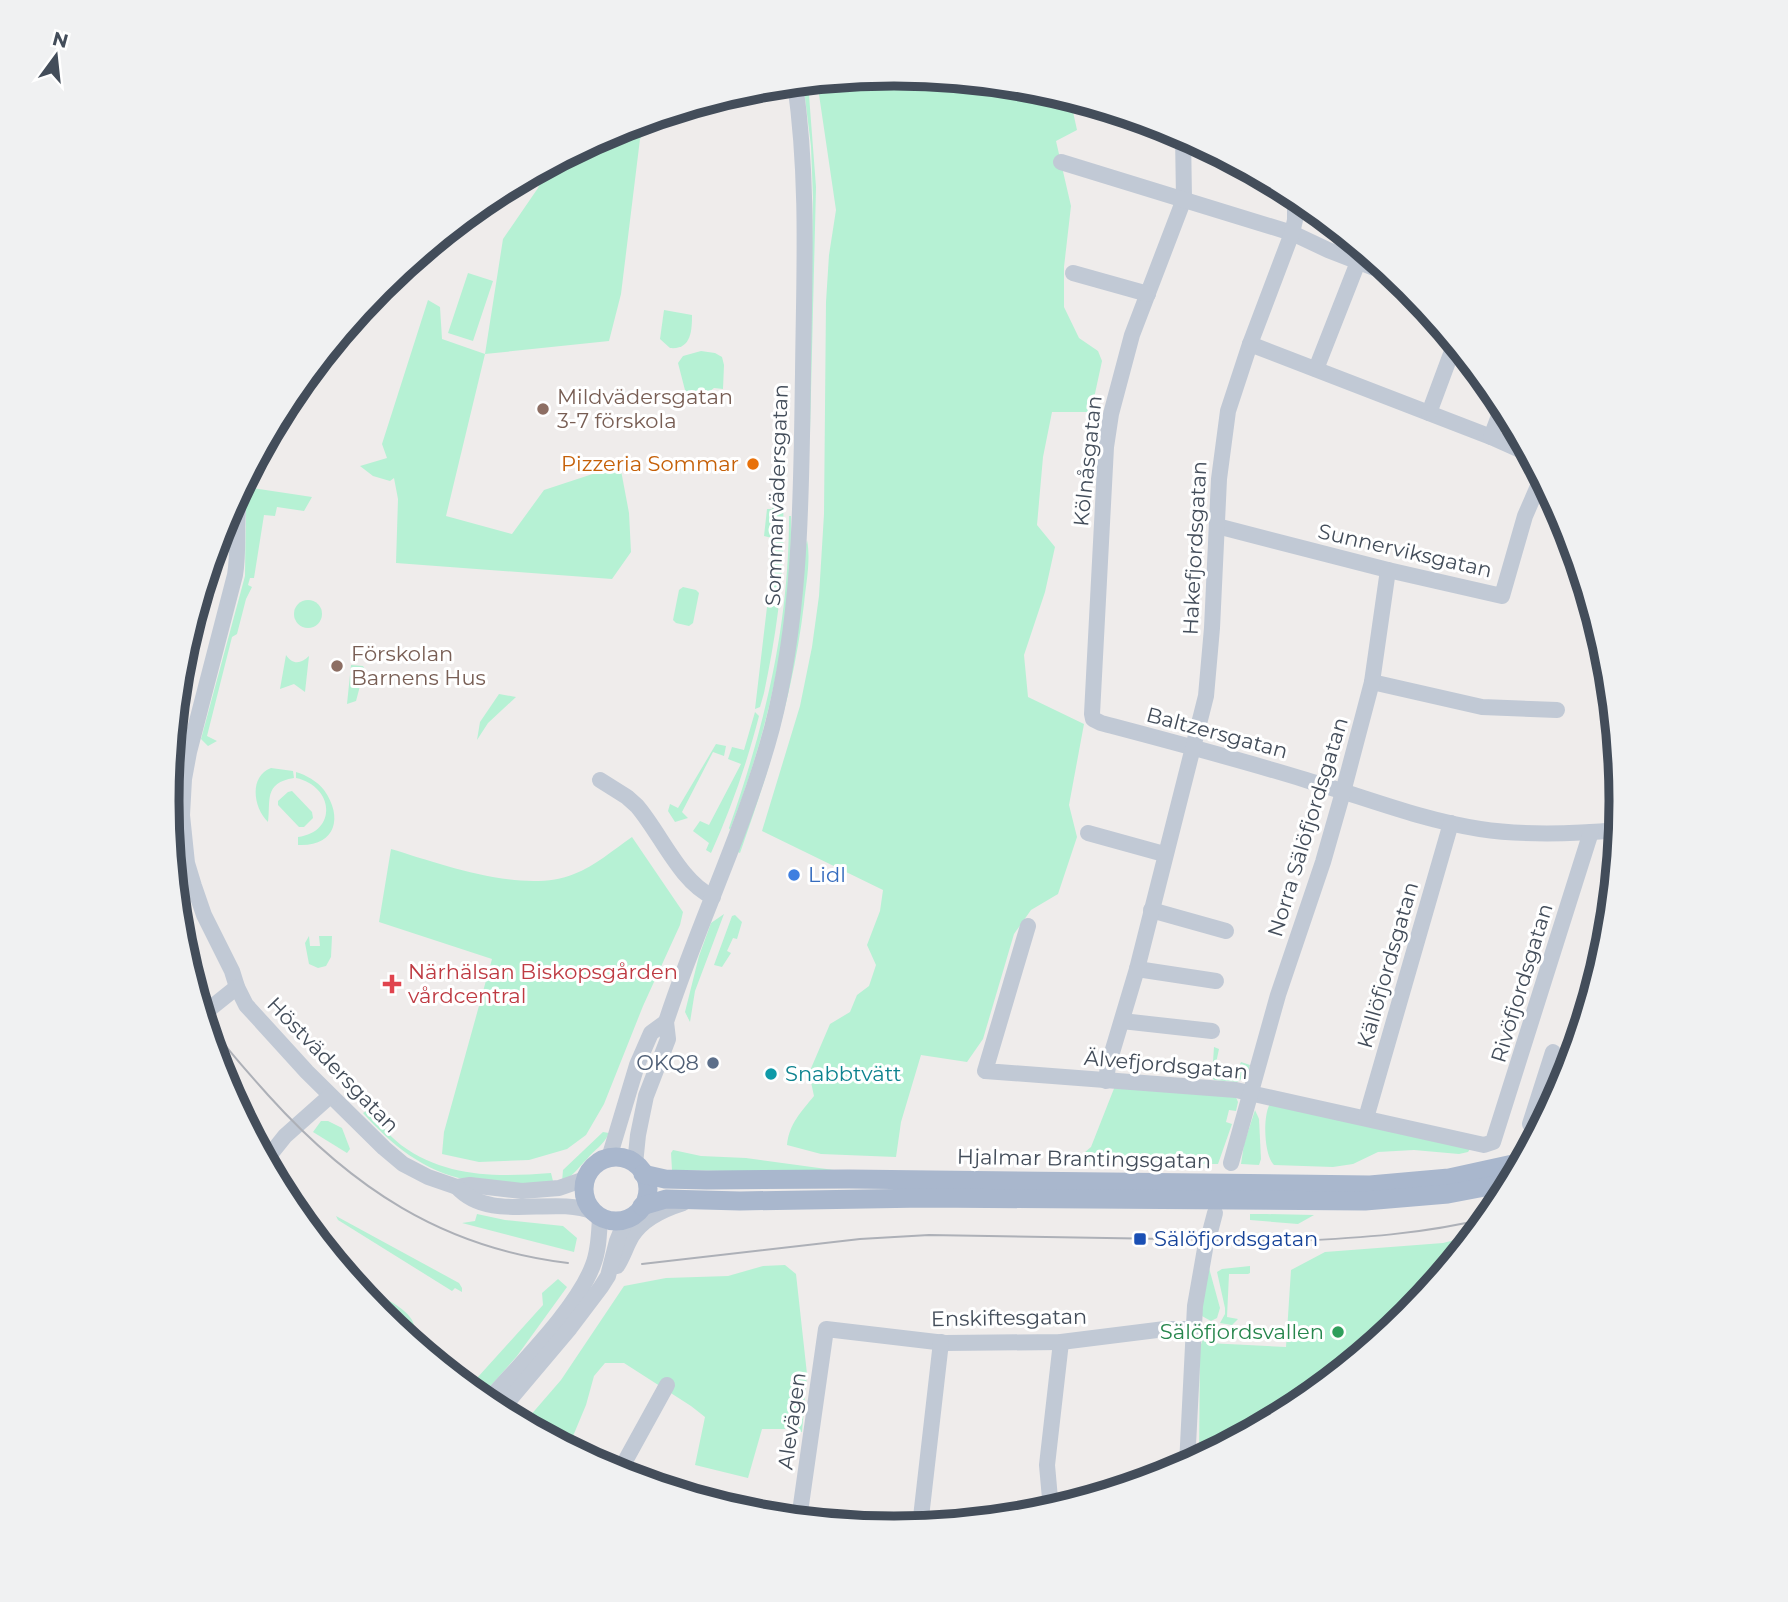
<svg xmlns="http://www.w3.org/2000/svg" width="1788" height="1602" viewBox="0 0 1788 1602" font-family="Montserrat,sans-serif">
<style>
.green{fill:#b6f1d4}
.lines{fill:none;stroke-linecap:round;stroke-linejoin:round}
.minor{stroke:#c1c9d5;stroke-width:16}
.major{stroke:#a9b7cd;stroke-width:19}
.tram{stroke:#adb0b7;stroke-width:2}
.education-dot{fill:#8d6e63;stroke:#fff;stroke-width:2.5}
.food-dot{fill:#e8710a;stroke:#fff;stroke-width:2.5}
.shop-dot{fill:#3f7fe0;stroke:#fff;stroke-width:2.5}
.health-dot{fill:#e0444e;stroke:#fff;stroke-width:2.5}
.service-dot{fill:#5c6f8a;stroke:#fff;stroke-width:2.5}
.culture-dot{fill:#0f9aa8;stroke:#fff;stroke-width:2.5}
.transit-dot{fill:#1a4fb4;stroke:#fff;stroke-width:2.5}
.leisure-dot{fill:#2e9e5b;stroke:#fff;stroke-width:2.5}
.labels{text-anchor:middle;stroke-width:6;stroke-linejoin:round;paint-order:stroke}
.education-label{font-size:21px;fill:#785e54;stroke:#fff;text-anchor:start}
.street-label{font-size:21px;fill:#434d5a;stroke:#fff}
.food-label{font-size:21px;fill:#c56008;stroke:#fff;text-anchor:end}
.shop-label{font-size:21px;fill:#366cbe;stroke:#fff;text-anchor:start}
.health-label{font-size:21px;fill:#be3a42;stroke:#fff;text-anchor:start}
.service-label{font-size:21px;fill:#4e5e75;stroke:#fff;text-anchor:end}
.culture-label{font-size:21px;fill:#0d838f;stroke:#fff;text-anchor:start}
.transit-label{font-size:21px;fill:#164399;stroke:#fff;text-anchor:start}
.leisure-label{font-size:21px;fill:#27864d;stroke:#fff;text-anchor:end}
.rim{fill:none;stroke:#434d5a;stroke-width:9}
</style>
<rect width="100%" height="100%" fill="#efeceb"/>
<g class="green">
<path d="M894 74 1036 88 1070 98 1077 130 1056 141 1071 206 1064 267V307L1079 338 1098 351 1102 361 1091 412H1052L1043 457 1037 525 1055 547 1045 592 1024 655 1028 697 1084 724 1069 805 1077 837 1058 894 1031 910 1014 934 983 1039 967 1062 921 1055 901 1122 896 1157 821 1154 787 1145C789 1124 801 1112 814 1096L809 1073 830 1024 850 1012 857 995 869 986 876 965 867 945 880 911 883 890 762 831 800 706 812 647 819 596 824 514 826 302 829 255 836 210 817 81Z"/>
<path d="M803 82H808L816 187 810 433 808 422 813 198 811 146Z"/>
<path d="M656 117 640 139 621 294 609 341 485 354 446 516 512 534 544 490 620 465 629 513 631 552 612 579 396 563 398 499 394 478 390 481 373 476 360 466 387 458 382 444 428 300 440 307 442 339 485 354 503 239 538 188 545 167 616 129Z"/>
<path d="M468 273 493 281 473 341 448 333Z"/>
<path d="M664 310 692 315C692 331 691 350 670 348L660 339Z"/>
<path d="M701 351 715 353 722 357 724 365 723 389 714 388C705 396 697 398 686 394L678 363 683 356Z"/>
<path d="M253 488 312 497 304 511 277 507 275 516 264 515 254 578H250L248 585 252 587 246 599 237 634 232 637 207 736 217 741 208 746 201 739 245 576 246 505Z"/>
<path d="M776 500 783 504C786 568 777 631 764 693L760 707 755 709 771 573 772 566 769 565 772 538 764 536 767 509H772L773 501Z"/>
<path d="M789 516H791C793 623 769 730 730 830L729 828C765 725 789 626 789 516Z"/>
<path d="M807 540C811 560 806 583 804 604 794 690 769 771 740 853L738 852Z"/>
<path d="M683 587 696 590 699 593 693 623 689 626 676 623 673 620 679 590Z"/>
<circle cx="308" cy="614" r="14"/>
<path d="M286 655C293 666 302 663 309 656L305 692 294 684 280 689Z"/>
<path d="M351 665 363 666 368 675 360 686 356 701 347 704Z"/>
<path d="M499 694 516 697 488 723 477 740 480 722Z"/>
<path d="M755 712 759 716C747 763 731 809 711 853L706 850 709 843 693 831 700 821 709 825 741 764 728 759 732 747 744 750Z"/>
<path d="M716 744 726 746 724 756 713 752 682 812 688 818 675 822 668 811 670 804 678 808Z"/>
<path d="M271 768 293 771 294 778C263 783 271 801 268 822 253 808 249 776 271 768Z"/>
<path d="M296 772C306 775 317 781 324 790 344 818 335 847 298 845V837C338 832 334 786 296 778Z"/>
<path d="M292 791 312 812 313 818 304 827H299L278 805V801L288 792Z"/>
<path d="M632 837 683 912 680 925 643 1006 604 1104 586 1135 567 1149 529 1160 479 1162 442 1154 444 1132 492 959 379 922 391 849C441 864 524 895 574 874 595 866 613 850 632 837Z"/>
<path d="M724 914 695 991 690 1022 685 1012 699 956 711 923Z"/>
<path d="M735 915 742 922 737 939 733 938 727 951 731 953 722 967 714 965 732 916Z"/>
<path d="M309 936 310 946H320L319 936H332L331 957 326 966 318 968 309 964 305 943Z"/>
<path d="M1214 1047 1219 1049 1216 1063 1237 1071 1241 1062 1250 1065 1247 1075 1237 1082 1214 1080 1212 1077Z"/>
<path d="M1115 1086 1235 1095 1238 1102 1236 1111 1229 1110 1226 1122 1232 1124 1218 1164H1166L1152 1160 1126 1159 1071 1164 1091 1147Z"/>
<path d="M1271 1102 1472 1146 1468 1152 1459 1154 1414 1150 1378 1152 1353 1164 1333 1167 1274 1165C1264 1156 1262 1114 1271 1102Z"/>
<path d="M1255 1110 1259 1119 1261 1159 1259 1165 1241 1164 1244 1144Z"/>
<path d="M366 1111C379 1121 388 1135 401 1145 446 1178 497 1177 551 1173L554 1185C526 1183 494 1185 467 1180 423 1171 392 1145 363 1113Z"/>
<path d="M321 1121H328L342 1128 350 1149 347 1153 313 1132Z"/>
<path d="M603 1132 609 1133C603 1146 595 1149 587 1159 578 1168 573 1176 562 1182L563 1170Z"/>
<path d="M673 1150 701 1156 746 1158 856 1173 672 1170 671 1153Z"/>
<path d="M477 1214 505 1220 563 1226 577 1238 574 1252 462 1223 475 1221Z"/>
<path d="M1266 1214 1314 1215 1298 1224 1250 1220V1214Z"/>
<path d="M336 1216 459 1283 462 1288V1292L455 1288 452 1291 338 1220Z"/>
<path d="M1474 1235 1408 1316 1298 1406 1199 1459 1200 1347 1203 1339 1207 1335 1208 1343 1286 1347 1291 1270 1325 1252 1443 1243Z"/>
<path d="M785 1265 796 1274 807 1374 802 1432 789 1429H762L748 1478 695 1465 705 1417 691 1406 624 1363H605L594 1376 586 1405 568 1448 523 1424 561 1380 624 1286 666 1278 728 1276 763 1266Z"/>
<path d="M1250 1266V1273L1248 1274H1229L1227 1317 1238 1319 1232 1325 1220 1323 1225 1314V1308L1217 1272 1222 1269Z"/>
<path d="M1209 1268 1220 1308 1217 1318 1211 1321 1200 1315Z"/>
<path d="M558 1279 567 1287 517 1356 480 1398 468 1388 543 1305 542 1293Z"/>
<path d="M382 1296C400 1308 422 1317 413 1343L372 1307Z"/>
</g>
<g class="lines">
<g class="minor">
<path d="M1183 135 1184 199 1132 335 1111 414 1106 447 1092 714 1093 719 1101 723C1169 741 1238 759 1306 780 1364 797 1421 820 1480 829 1526 836 1573 834 1619 830"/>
<path d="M1061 162 1292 233 1328 250 1395 276"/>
<path d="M1073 273 1148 294"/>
<path d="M1250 344 1491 437 1529 454"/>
<path d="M1316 369 1358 262"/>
<path d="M1429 413 1455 343"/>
<path d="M1491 437 1503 405"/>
<path d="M241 487C234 516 240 546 235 575L189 752 184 779 182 815 187 863 194 886 204 915 232 971 237 987 246 1005 307 1072 384 1148 403 1164 428 1177 457 1187 470 1185 522 1191 559 1188 585 1179"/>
<path d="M1217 526 1388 570 1502 596 1525 516 1542 477"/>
<path d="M1372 682 1482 707 1557 710"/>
<path d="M600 780 627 797 637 806C661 834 680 882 713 897"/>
<path d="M1088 833 1164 854"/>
<path d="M1151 910 1226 931"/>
<path d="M1028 926 985 1071 1236 1090 1484 1145 1493 1142 1591 832"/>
<path d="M1137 969 1216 981"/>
<path d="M202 1015 237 987"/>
<path d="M1122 1021 1212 1031"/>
<path d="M1106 1081 1108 1066 1137 969 1206 696 1212 628 1219 479 1228 411 1250 344 1292 233 1295 220V194"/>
<path d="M1366 1118 1451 823"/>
<path d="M1530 1124 1553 1052"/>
<path d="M609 1158 637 1065 651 1033 666 1022"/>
<path d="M265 1161 285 1136 330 1096"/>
<path d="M1231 1163 1278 995 1323 862 1343 792 1372 682 1388 570"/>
<path d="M635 1164 638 1135 646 1096 668 1039 666 1022C698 923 745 829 772 728 802 612 801 493 803 374 804 275 809 182 795 83"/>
<path d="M457 1187C491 1224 552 1195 594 1212"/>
<path d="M1210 1232 1215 1213"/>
<path d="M617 1266C623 1257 626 1246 632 1236 643 1218 664 1209 683 1203"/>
<path d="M486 1403C517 1367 577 1309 593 1265 599 1250 599 1233 600 1217"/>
<path d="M500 1411 570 1328 601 1287 608 1276 617 1241 626 1219"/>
<path d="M1187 1465 1195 1306 1205 1249"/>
<path d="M618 1474 667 1385"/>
<path d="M1051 1510 1047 1465 1061 1342"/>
<path d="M799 1519 826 1329 945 1343 1061 1342 1165 1329H1193"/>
<path d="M920 1526 941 1342"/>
</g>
<g class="major">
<circle cx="616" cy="1189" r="32"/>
<path d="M643 1174 665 1179 707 1180 849 1179 1370 1185 1449 1178 1522 1162"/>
<path d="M642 1206 666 1199 740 1201 925 1198 1365 1201 1448 1194 1511 1182"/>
</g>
<g class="tram">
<path d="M180 666 183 652"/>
<path d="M201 1011C220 1042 244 1068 268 1095 351 1187 442 1248 568 1263"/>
<path d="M642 1264 860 1239 929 1235 1293 1241C1359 1238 1424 1234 1488 1218"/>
</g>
</g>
<g class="education-dot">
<circle cx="543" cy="409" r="7"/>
<circle cx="337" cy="666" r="7"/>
</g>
<circle class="food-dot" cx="753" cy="464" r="7"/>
<circle class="shop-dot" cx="794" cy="875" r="7"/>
<path class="health-dot" d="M388.5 973.5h7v7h7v7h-7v7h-7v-7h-7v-7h7z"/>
<circle class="service-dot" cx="713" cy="1063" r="7"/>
<circle class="culture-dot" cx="771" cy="1074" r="7"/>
<rect class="transit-dot" x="1133" y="1232" width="14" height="14" rx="3.5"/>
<circle class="leisure-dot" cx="1338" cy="1332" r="7"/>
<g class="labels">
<g class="education-label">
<text x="557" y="404">Mildvädersgatan<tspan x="557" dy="24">3-7 förskola</tspan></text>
<text x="351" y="661">Förskolan<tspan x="351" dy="24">Barnens Hus</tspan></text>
</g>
<g class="street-label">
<text transform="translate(1088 461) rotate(-84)" y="7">Kölnåsgatan</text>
<text transform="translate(777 495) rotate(-88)" y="7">Sommarvädersgatan</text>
<text transform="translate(1195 548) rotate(-87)" y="7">Hakefjordsgatan</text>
<text transform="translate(1405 551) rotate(13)" y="7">Sunnerviksgatan</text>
<text transform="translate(1217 733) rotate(15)" y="7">Baltzersgatan</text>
<text transform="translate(1308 827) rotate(-73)" y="7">Norra Sälöfjordsgatan</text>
<text transform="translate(1388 965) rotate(-74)" y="7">Källöfjordsgatan</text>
<text transform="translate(1522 983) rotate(-73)" y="7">Rivöfjordsgatan</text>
<text transform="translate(333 1065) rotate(46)" y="7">Höstvädersgatan</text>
<text transform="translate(1166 1065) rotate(5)" y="7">Älvefjordsgatan</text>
<text transform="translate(1084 1159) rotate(1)" y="7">Hjalmar Brantingsgatan</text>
<text transform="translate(1009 1318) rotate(-1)" y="7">Enskiftesgatan</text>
<text transform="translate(792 1421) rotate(-82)" y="7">Alevägen</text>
</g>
<g class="food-label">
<text x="739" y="471">Pizzeria Sommar</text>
</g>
<g class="shop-label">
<text x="808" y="882">Lidl</text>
</g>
<g class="health-label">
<text x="408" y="979">Närhälsan Biskopsgården<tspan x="408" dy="24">vårdcentral</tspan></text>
</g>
<g class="service-label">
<text x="699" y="1070">OKQ8</text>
</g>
<g class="culture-label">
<text x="785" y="1081">Snabbtvätt</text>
</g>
<g class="transit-label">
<text x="1154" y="1246">Sälöfjordsgatan</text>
</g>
<g class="leisure-label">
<text x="1324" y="1339">Sälöfjordsvallen</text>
</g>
</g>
<path d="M0 0H1788V1602H0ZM179 801a715 715 0 1 1 1430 0a715 715 0 1 1-1430 0Z" fill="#f0f1f2" fill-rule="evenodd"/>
<path class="rim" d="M179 801a715 715 0 1 1 1430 0a715 715 0 1 1-1430 0Z"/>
<g transform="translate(56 56) rotate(15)" stroke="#ffffff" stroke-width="5" paint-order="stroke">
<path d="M0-5L12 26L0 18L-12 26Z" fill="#434d5a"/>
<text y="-10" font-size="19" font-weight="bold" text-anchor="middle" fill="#434d5a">N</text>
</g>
</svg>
